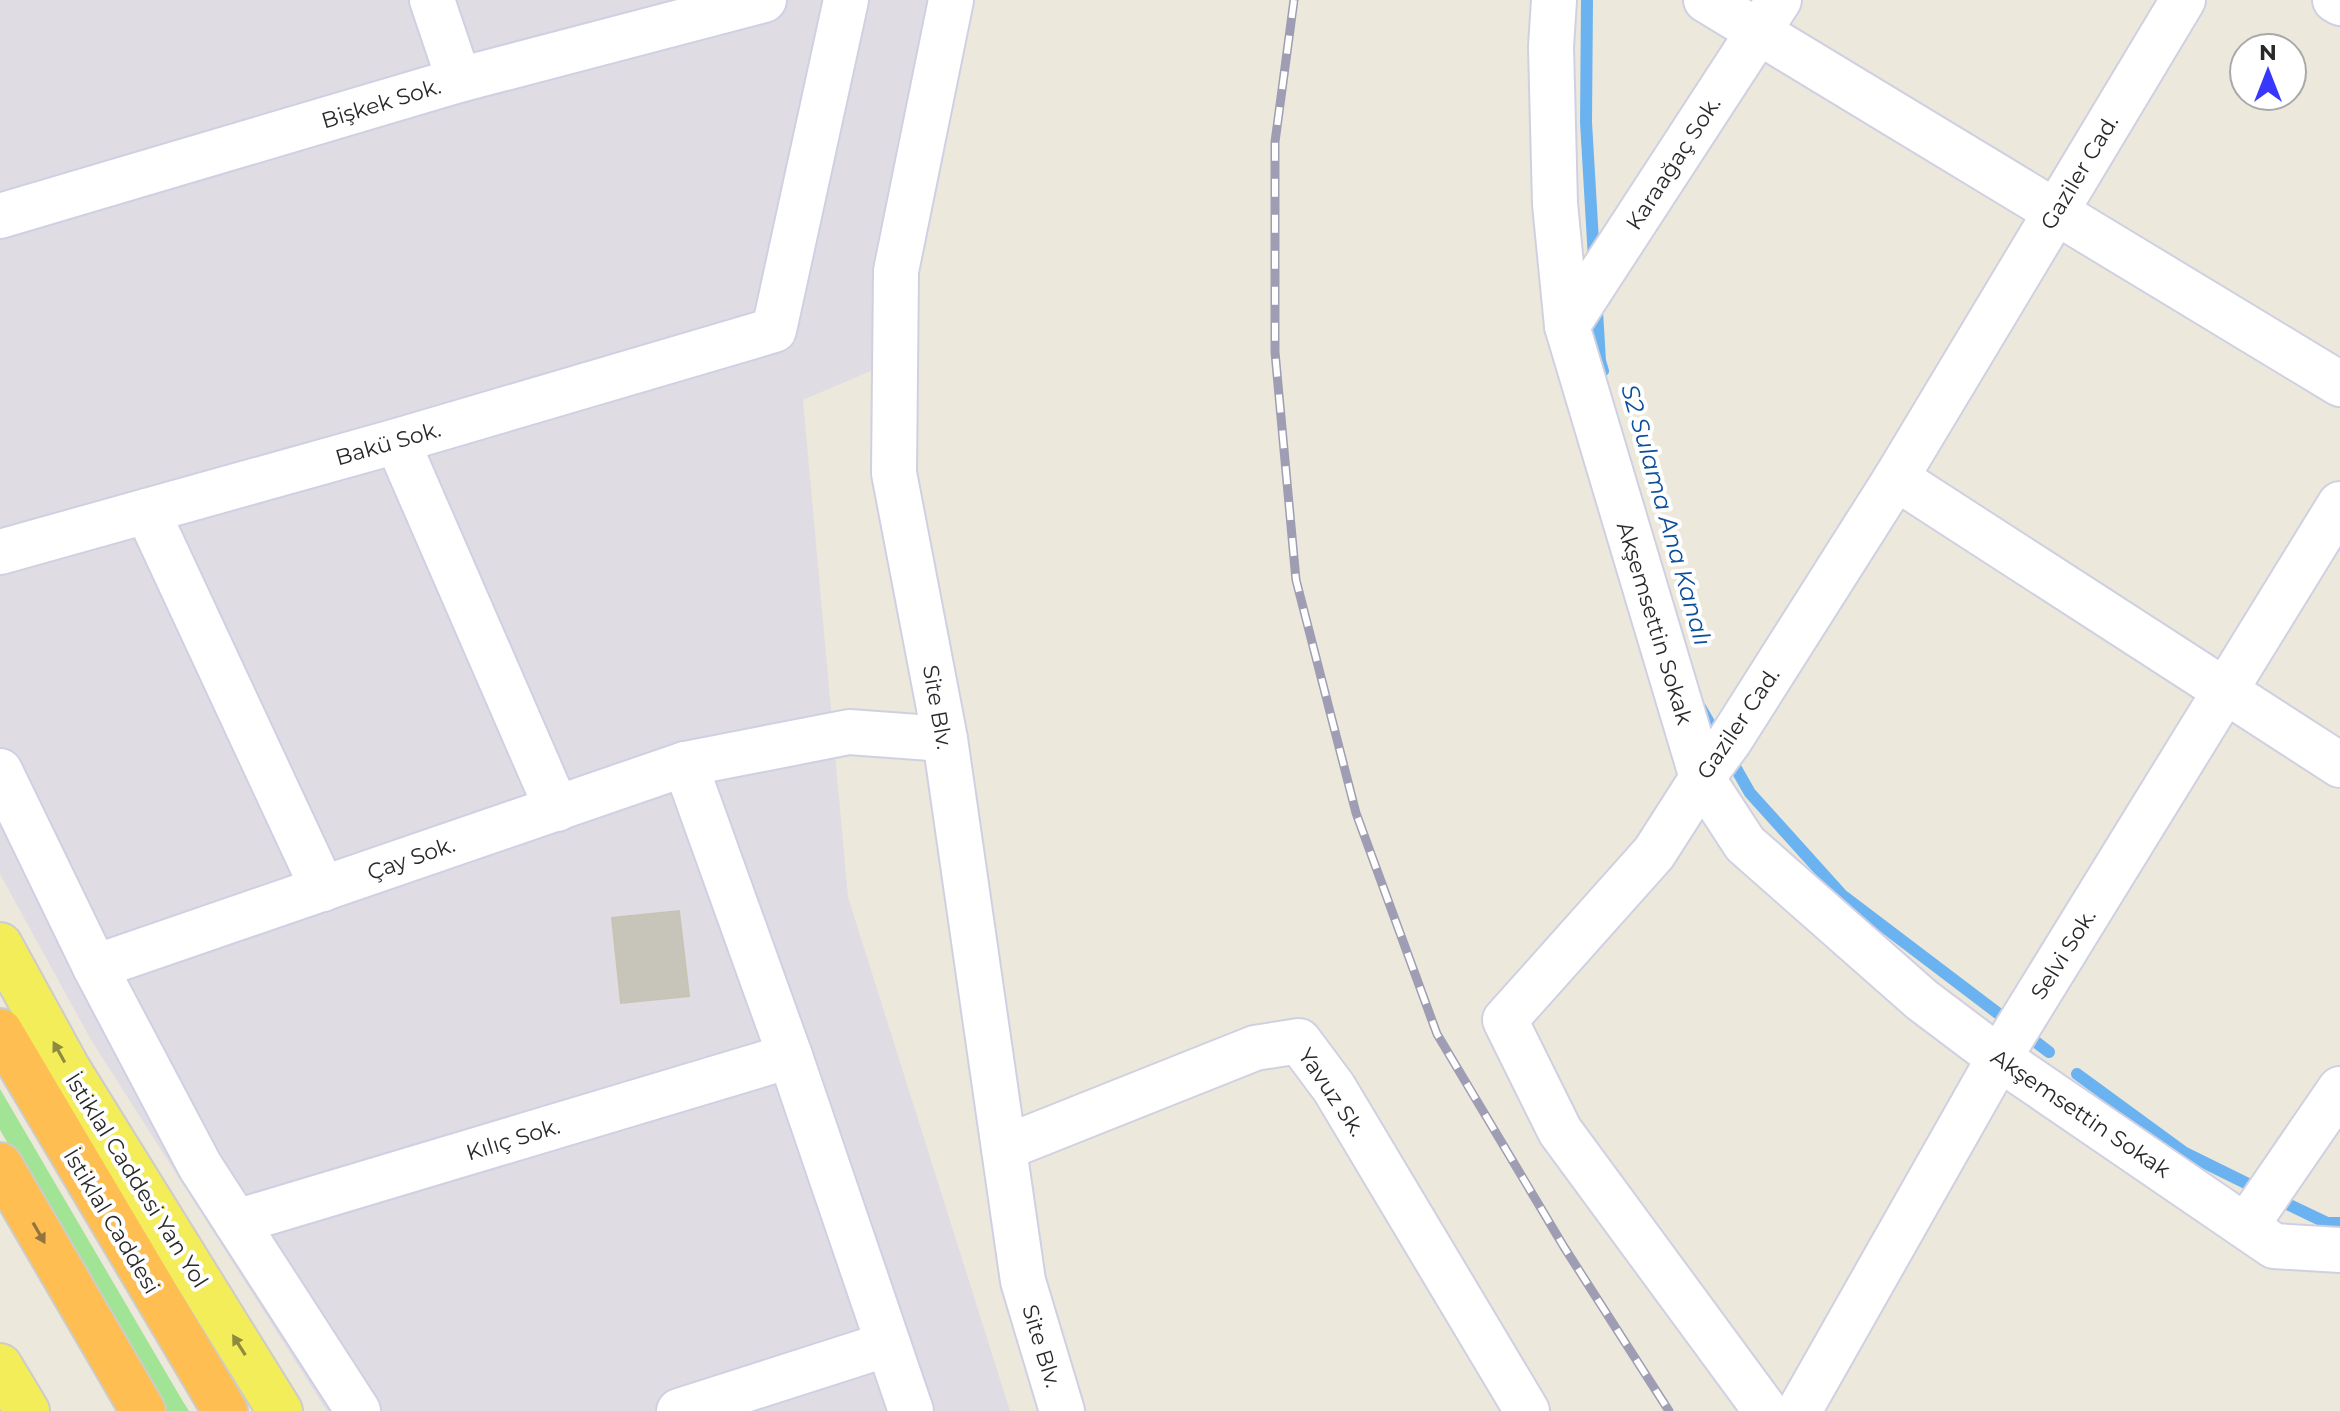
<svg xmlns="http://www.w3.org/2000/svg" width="2340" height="1411" viewBox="0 0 2340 1411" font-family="Montserrat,sans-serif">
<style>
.industrial{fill:#e0dce4}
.green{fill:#a1e496}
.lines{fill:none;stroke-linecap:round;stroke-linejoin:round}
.stream{stroke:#6bb3f0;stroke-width:12}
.building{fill:#c7c4ba;stroke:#c7c4b4;stroke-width:2}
.minor-casing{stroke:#d0d0e3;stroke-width:48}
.major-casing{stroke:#ccc;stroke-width:48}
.highway-casing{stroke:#ccc;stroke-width:48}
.minor{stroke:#fff;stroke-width:44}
.major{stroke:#f3ed59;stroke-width:44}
.highway{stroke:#ffbe52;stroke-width:44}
.rail-casing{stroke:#9e9db4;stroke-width:9}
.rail{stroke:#fff;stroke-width:6;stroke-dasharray:18;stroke-linecap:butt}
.oneway{fill:#8e8b41}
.oneway2{fill:#94743e}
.labels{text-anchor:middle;stroke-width:8;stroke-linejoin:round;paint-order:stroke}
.street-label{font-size:22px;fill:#292929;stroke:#fff}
.water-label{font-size:24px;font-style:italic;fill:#0b4e9c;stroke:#fff}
</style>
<rect width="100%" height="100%" fill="#ece8db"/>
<path class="industrial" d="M0 0H975L894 361 803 400 848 897 1010 1411H327L90 1038 0 874Z"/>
<path class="green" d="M0 1089 182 1400 189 1411H165L0 1130Z"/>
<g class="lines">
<g class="stream">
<path d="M1587 0 1586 122 1594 259"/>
<path d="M1597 311 1600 361 1603 371"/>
<path d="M1700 707 1711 726"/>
<path d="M1730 758 1750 793 1842 895 2049 1052"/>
<path d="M2077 1074 2185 1153 2256 1188"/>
<path d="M2277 1199 2327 1223H2340"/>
</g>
</g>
<path class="building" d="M679 911 689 996 621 1003 612 918Z"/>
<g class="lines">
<defs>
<g id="minor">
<path d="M432 0 459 80"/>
<path d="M951 0 896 271 894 473 945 739 1023 1281 1062 1411"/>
<path d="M1554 0 1551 47 1555 204 1567 326 1702 778 1745 844 1922 1000 1999 1058 2274 1246 2340 1250"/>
<path d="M1706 0 2340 384"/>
<path d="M2335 0 2340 3"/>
<path d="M0 216 459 80 764 0"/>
<path d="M1567 326 1779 0"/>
<path d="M397 441 557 809"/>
<path d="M1896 478 2340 765"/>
<path d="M147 511 323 889"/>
<path d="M0 552 397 441 774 330 846 0"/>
<path d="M685 764 790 1056 911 1411"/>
<path d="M0 771 95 967 685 764 849 732 945 739"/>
<path d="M95 967 200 1166 358 1411"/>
<path d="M1004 1148 1255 1048 1299 1041 1334 1088 1527 1411"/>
<path d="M236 1222 790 1056"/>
<path d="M2246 1226 2340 1089"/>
<path d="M679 1411 888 1344"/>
<path d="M1766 1411 1560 1131 1505 1020 1654 853 1702 778 1730 740 1896 478 2183 0"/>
<path d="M1799 1411 1999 1058 2340 504"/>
</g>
<g id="major">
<path d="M0 945 68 1069 280 1411"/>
<path d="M0 1366 27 1411"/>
</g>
<g id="highway">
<path d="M0 1031 225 1411"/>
<path d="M0 1165 143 1411"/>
</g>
</defs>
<use href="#minor" class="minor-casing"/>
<use href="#major" class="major-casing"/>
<use href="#highway" class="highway-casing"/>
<use href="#minor" class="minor"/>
<use href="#major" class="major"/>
<use href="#highway" class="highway"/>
<defs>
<path id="rail" d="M1294 0 1275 142V352L1296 580 1356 813 1437 1034 1564 1247 1669 1411"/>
</defs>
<use href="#rail" class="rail-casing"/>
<use href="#rail" class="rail"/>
</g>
<defs><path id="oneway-solid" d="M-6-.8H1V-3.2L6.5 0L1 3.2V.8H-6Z" transform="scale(2)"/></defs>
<g class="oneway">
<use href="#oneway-solid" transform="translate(59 1052) rotate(-119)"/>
<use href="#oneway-solid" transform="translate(239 1345) rotate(-122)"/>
</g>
<use class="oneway2" href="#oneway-solid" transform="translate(39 1233) rotate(60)"/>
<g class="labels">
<g class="street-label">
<text transform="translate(381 103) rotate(-17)" y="8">Bişkek Sok.</text>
<text transform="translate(1673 163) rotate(-57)" y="8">Karaağaç Sok.</text>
<text transform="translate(2079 172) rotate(-59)" y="8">Gaziler Cad.</text>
<text transform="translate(388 443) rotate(-16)" y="8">Bakü Sok.</text>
<text transform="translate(1655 623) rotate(73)" y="8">Akşemsettin Sokak</text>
<text transform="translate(938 707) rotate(80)" y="8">Site Blv.</text>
<text transform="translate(1738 723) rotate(-56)" y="8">Gaziler Cad.</text>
<text transform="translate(411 858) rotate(-19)" y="8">Çay Sok.</text>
<text transform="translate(2063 954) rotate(-58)" y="8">Selvi Sok.</text>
<text transform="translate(1332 1092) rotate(56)" y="8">Yavuz Sk.</text>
<text transform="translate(2081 1113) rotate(34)" y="8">Akşemsettin Sokak</text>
<text transform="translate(513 1139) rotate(-17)" y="8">Kılıç Sok.</text>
<text transform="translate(137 1180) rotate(58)" y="8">İstiklal Caddesi Yan Yol</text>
<text transform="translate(112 1221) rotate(59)" y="8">İstiklal Caddesi</text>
<text transform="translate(1042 1346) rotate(73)" y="8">Site Blv.</text>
</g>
<g class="water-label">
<text transform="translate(1666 515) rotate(74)" y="8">S2 Sulama Ana Kanalı</text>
</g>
</g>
<g transform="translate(2268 72)"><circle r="38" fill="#ffffff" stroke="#a9a9a9" stroke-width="2"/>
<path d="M0-6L14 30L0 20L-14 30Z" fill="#3837fd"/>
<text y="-12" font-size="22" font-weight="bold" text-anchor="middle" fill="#292929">N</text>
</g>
</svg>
